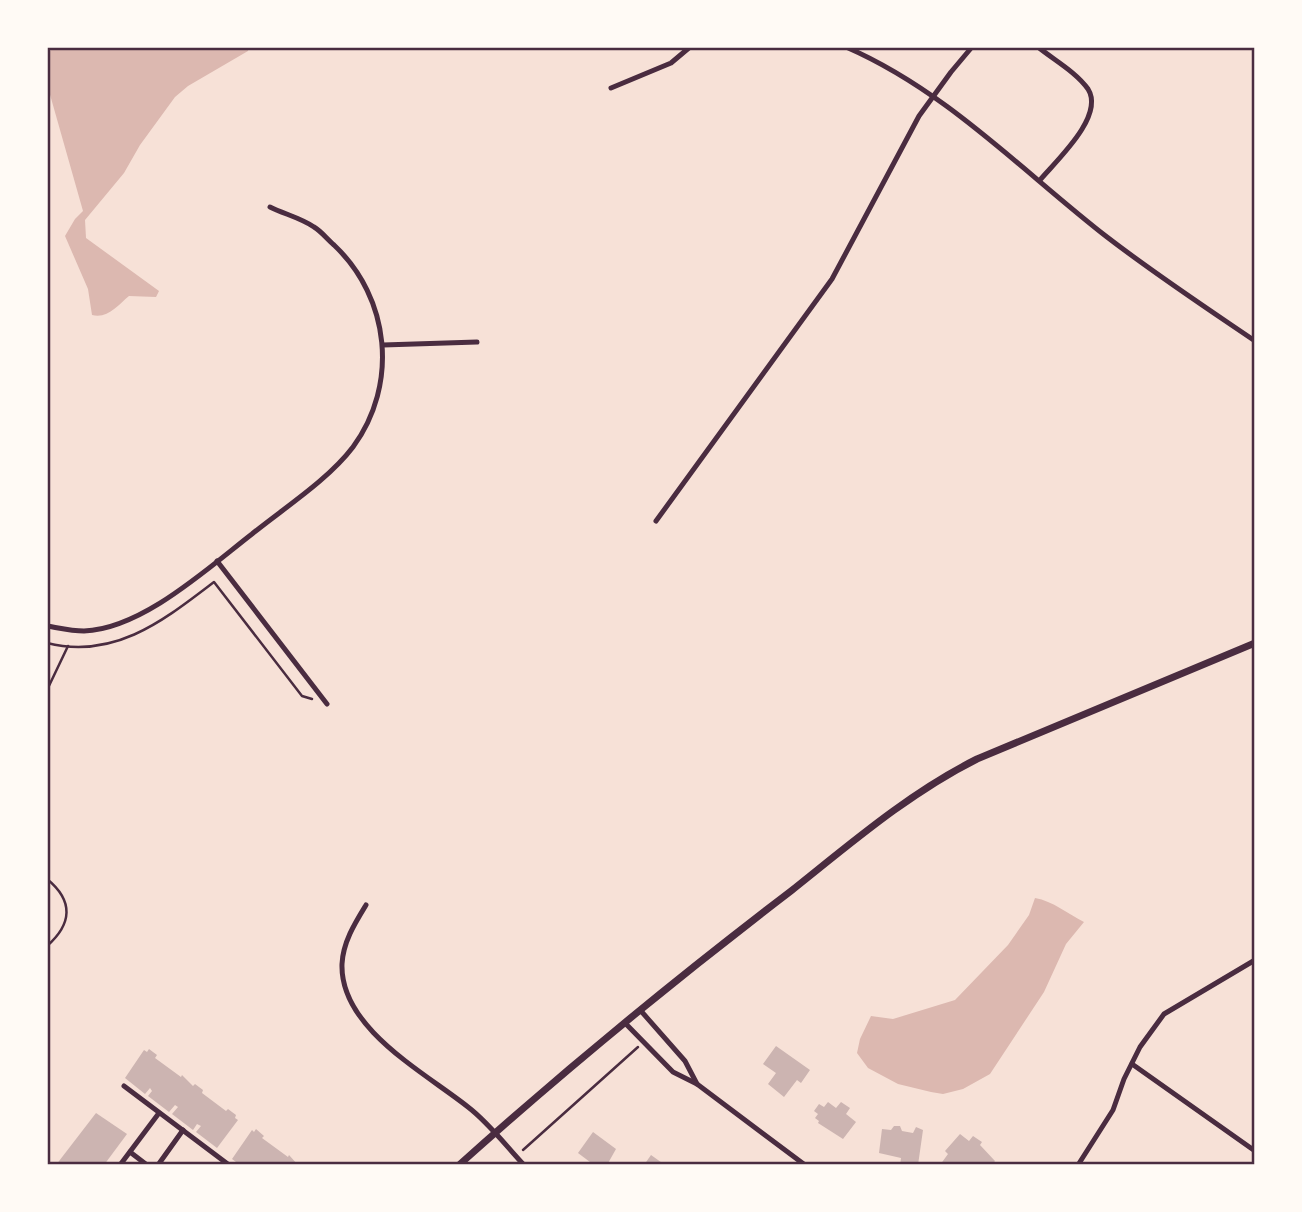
<svg xmlns="http://www.w3.org/2000/svg" width="1302" height="1212" viewBox="0 0 1302 1212" font-family="Barlow,sans-serif">
<style>
.water{fill:#dcb8b0}
.building{fill:#ccb4b1}
.lines{fill:none;stroke-linecap:round;stroke-linejoin:round}
.path{stroke:#4a2c40;stroke-width:2.5}
.minor{stroke:#4a2c40;stroke-width:5}
.tertiary{stroke:#4a2c40;stroke-width:7}
.neatline{fill:none;stroke:#4a2c40;stroke-width:2.5}
</style>
<rect width="100%" height="100%" fill="#f7e1d7"/>
<g class="water">
<path d="M59 47H249L248 51 188 86 175 97 140 145 124 173 85 220 86 238 159 291 156 297 129 296C118 305 108 319 92 315L88 289 65 236 75 219 83 211 47 84V54L52 49Z"/>
<path d="M1035 898C1053 901 1068 914 1084 922L1066 944 1044 992 990 1074 963 1089 943 1094 931 1092 898 1084 868 1068 857 1053 860 1039 871 1016 893 1019 955 1000 1008 945 1029 915Z"/>
</g>
<g class="building">
<path d="M776 1046 810 1070 801 1083 797 1080 784 1097 768 1084 776 1073 763 1064Z"/>
<path d="M149 1049 157 1055 155 1058 181 1077 182 1075 193 1086 195 1084 203 1090 202 1093 226 1111 228 1109 236 1115 235 1118 238 1120 217 1148 196 1132 201 1126 197 1124 193 1130 172 1114 178 1107 175 1105 169 1112 148 1096 152 1091 150 1088 145 1094 125 1078 144 1050 147 1052Z"/>
<path d="M828 1102 836 1108 841 1102 850 1108 846 1114 856 1122 843 1139 818 1123 819 1121 815 1118 818 1114 814 1111 819 1104 824 1107Z"/>
<path d="M96 1113 127 1134 104 1165H56Z"/>
<path d="M894 1126H900L902 1131 913 1133 916 1127 923 1130 918 1165H900L901 1158 879 1153 882 1129 891 1130Z"/>
<path d="M256 1129 264 1136 262 1138 288 1157 289 1155 298 1165H240L232 1159 252 1130 254 1132Z"/>
<path d="M593 1132 616 1149 607 1165H594L578 1153Z"/>
<path d="M960 1134 969 1141 973 1136 982 1142 980 1145 995 1161 992 1165H940L948 1154 945 1151Z"/>
<path d="M651 1155 665 1165H644Z"/>
</g>
<g class="lines">
<g class="path">
<path d="M47 643C115 660 164 620 214 582L302 696 312 699"/>
<path d="M47 690 68 646"/>
<path d="M47 879C74 901 72 924 47 946"/>
<path d="M523 1150 638 1047"/>
</g>
<g class="minor">
<path d="M846 47C947 91 1022 171 1107 237 1155 274 1205 307 1255 341"/>
<path d="M1038 47C1054 60 1076 72 1088 89 1105 116 1057 160 1040 180"/>
<path d="M611 88 671 63 690 47"/>
<path d="M383 345 477 342"/>
<path d="M656 521 832 279 919 116 951 72 972 47"/>
<path d="M217 561 327 704"/>
<path d="M47 626C59 628 72 631 84 631 142 629 208 568 252 534 284 508 328 480 353 447 399 384 390 298 334 245 327 239 321 231 314 227 301 218 284 214 270 207"/>
<path d="M366 905C355 923 343 942 342 964 340 1028 424 1072 468 1107 489 1123 506 1146 524 1165"/>
<path d="M641 1011 685 1061 697 1084"/>
<path d="M626 1024 673 1072 697 1084 805 1165"/>
<path d="M1132 1064 1255 1151"/>
<path d="M124 1086 229 1165"/>
<path d="M130 1152 147 1165"/>
<path d="M120 1165 159 1113"/>
<path d="M158 1165 183 1130"/>
<path d="M1078 1165 1113 1110 1124 1079 1140 1047 1164 1014 1255 960"/>
</g>
<path class="tertiary" d="M459 1165C566 1069 677 978 791 891 850 844 909 793 977 759L1255 643"/>
</g>
<rect width="1302" height="1212" fill="none" stroke="#fffaf5" stroke-width="98"/>
<rect x="49" y="49" width="1204" height="1114" class="neatline"/>
</svg>
